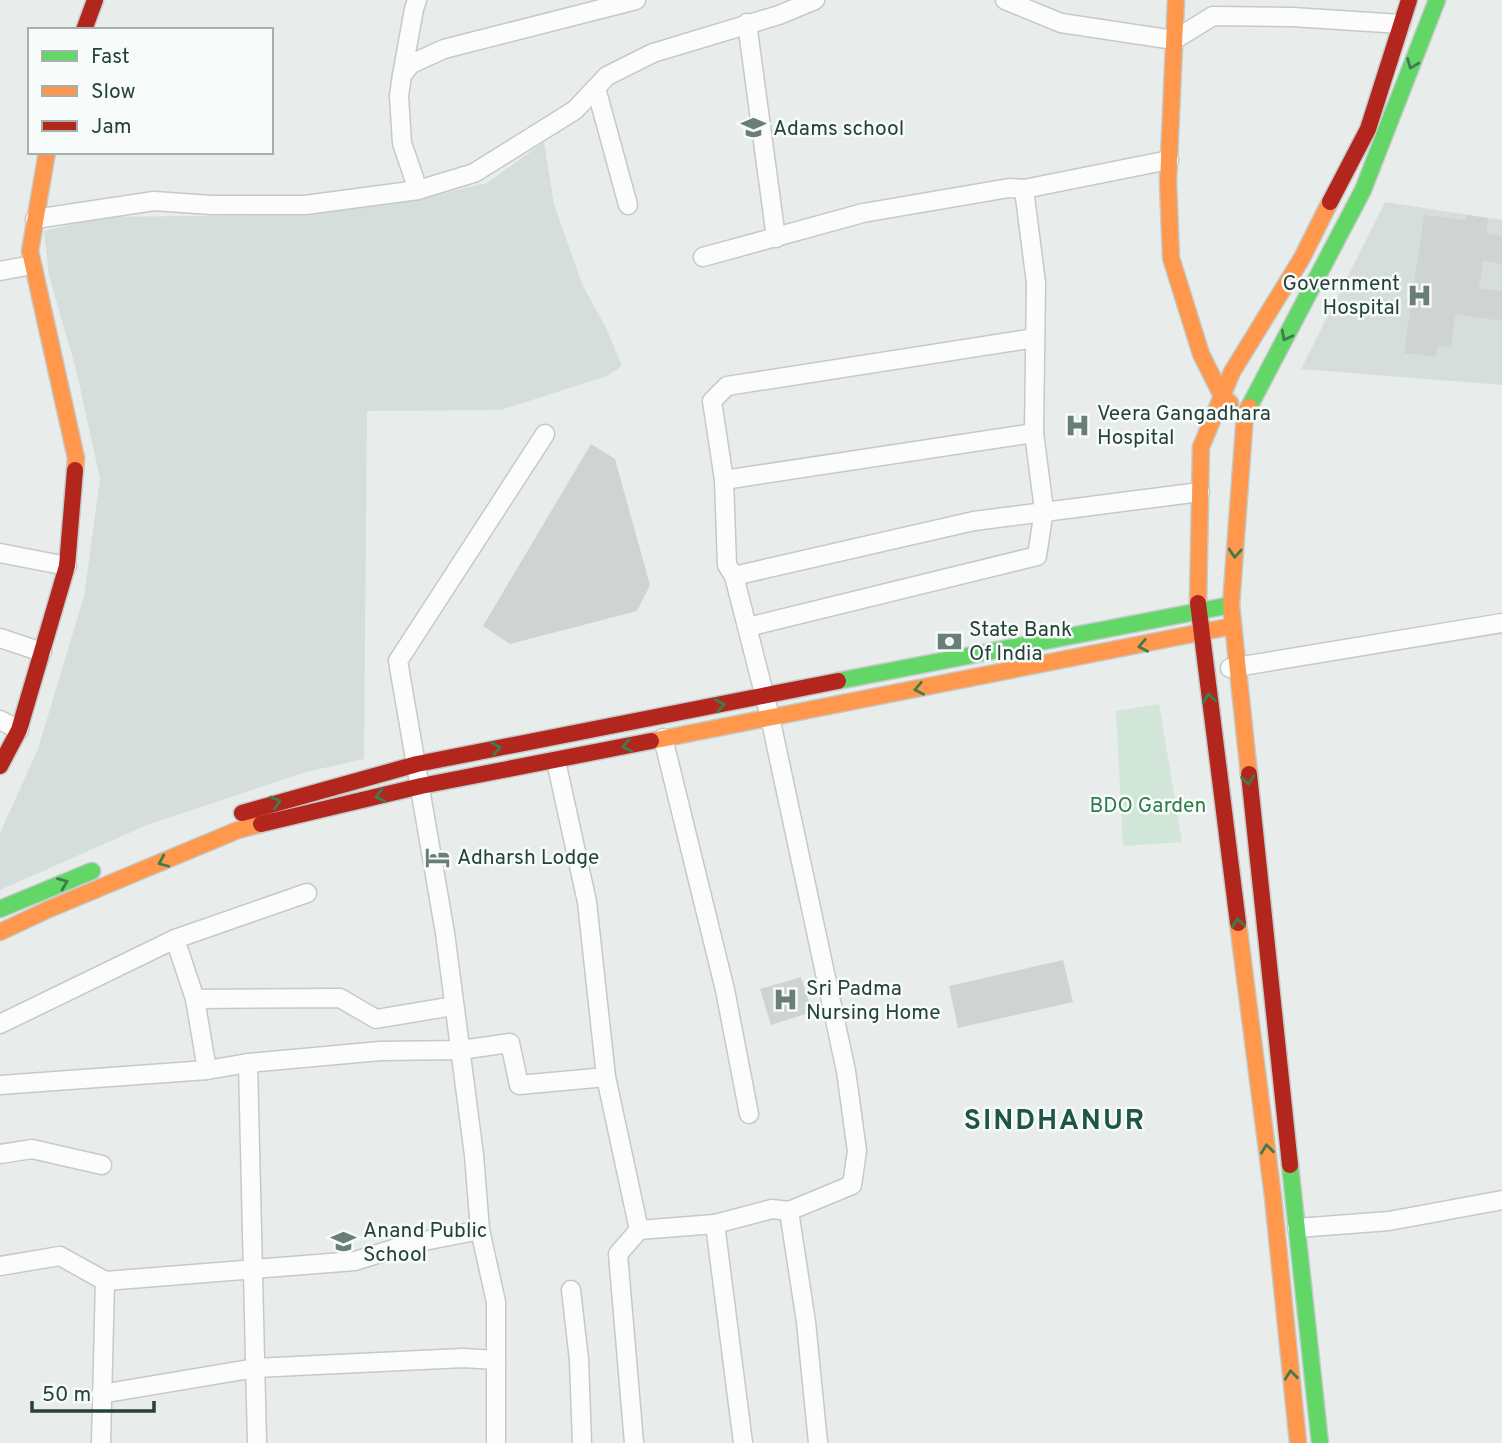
<svg xmlns="http://www.w3.org/2000/svg" width="1502" height="1443" viewBox="0 0 1502 1443" font-family="Overpass,sans-serif">
<style>
.built{fill:#d6dedb}
.green{fill:#d1e6d8}
.building{fill:#cfd4d2}
.lines{fill:none;stroke-linecap:round;stroke-linejoin:round}
.street-casing{stroke:#c5cac8;stroke-width:21}
.fast-casing{stroke:#c3cbc8;stroke-width:19}
.slow-casing{stroke:#c3cbc8;stroke-width:19}
.jam-casing{stroke:#c3cbc8;stroke-width:19}
.street{stroke:#fcfcfc;stroke-width:18}
.fast{stroke:#63d668;stroke-width:16}
.slow{stroke:#ff974d;stroke-width:16}
.jam{stroke:#b3261e;stroke-width:16}
.oneway{stroke:#3d7d4c}
.labels{text-anchor:middle;stroke-width:5;stroke-linejoin:round;paint-order:stroke}
.poi-label{font-size:21px;fill:#24423a;stroke:#f7fbf9;text-anchor:start}
.park-label{font-size:21px;fill:#2d7a4b;stroke:#f7fbf9}
.district-label{font-size:28px;font-weight:bold;letter-spacing:2px;fill:#1f5548;stroke:#f7fbf9}
</style>
<rect width="100%" height="100%" fill="#e8edeb"/>
<g class="built">
<path d="M544 142 554 204 582 284 606 328 622 366 607 376 501 410 367 411 364 759 306 772 147 825 0 890V833L38 749 84 596 100 479 76 369 49 276 44 231 102 217 275 215 364 207 440 194 487 183Z"/>
<path d="M1385 202 1502 220V385L1301 369Z"/>
</g>
<path class="green" d="M1159 704 1182 842 1123 846 1116 711Z"/>
<g class="building">
<path d="M1424 215 1466 220V215L1488 218 1486 233 1502 236V264L1483 261 1479 288 1502 291V321L1455 314 1451 347 1438 346 1436 357 1404 353Z"/>
<path d="M591 444 615 459 650 585 637 611 510 644 483 626Z"/>
<path d="M1063 960 1073 1002 958 1028 949 986Z"/>
<path d="M801 977 812 1012 771 1025 760 989Z"/>
</g>
<g class="lines">
<defs>
<g id="street">
<path d="M1005 0 1061 23 1174 40 1213 16 1292 17 1401 24"/>
<path d="M747 23 776 238"/>
<path d="M402 75 414 9 417 0"/>
<path d="M596 88 628 205"/>
<path d="M418 190 402 143 399 96 402 75 411 64 444 49 636 0"/>
<path d="M35 219 154 201 212 205H305L418 190 474 173 575 110 607 76 653 53 779 15 815 0"/>
<path d="M703 257 863 213 1009 188 1024 189 1169 160"/>
<path d="M0 271 32 265"/>
<path d="M724 480 1034 433"/>
<path d="M0 553 67 566"/>
<path d="M734 576 974 521 1200 492"/>
<path d="M748 627 1037 556 1044 510 1034 433 1036 283 1024 189"/>
<path d="M0 638 42 652"/>
<path d="M1230 668 1502 623"/>
<path d="M0 720 19 730"/>
<path d="M663 738 725 990 749 1114"/>
<path d="M556 761 587 902 606 1077 639 1230"/>
<path d="M175 939 195 999 207 1070"/>
<path d="M195 999 340 998 376 1019 453 1006"/>
<path d="M0 1024 175 939 307 893"/>
<path d="M248 1063 257 1443"/>
<path d="M0 1085 207 1070 248 1063 380 1051 461 1050 510 1043 519 1085 606 1077"/>
<path d="M0 1154 32 1149 102 1165"/>
<path d="M789 1211 806 1322 818 1443"/>
<path d="M715 1224 743 1443"/>
<path d="M1297 1228 1389 1221 1502 1200"/>
<path d="M0 1266 60 1256 105 1281 355 1261 409 1244 480 1230"/>
<path d="M571 1290 579 1360 582 1443"/>
<path d="M101 1394 255 1368 463 1358 496 1360"/>
<path d="M101 1443 105 1281"/>
<path d="M496 1443V1302L480 1230 474 1155 445 933 398 661 545 434"/>
<path d="M634 1443 618 1254 639 1230 715 1224 772 1209 789 1211 852 1185 857 1151 846 1071 770 717 734 576 727 565 724 480 712 401 727 386 1035 338"/>
</g>
<g id="fast">
<path d="M1249 407 1363 190 1437 0"/>
<path d="M838 681 1231 605"/>
<path d="M0 909 92 871"/>
<path d="M1290 1165 1320 1443"/>
</g>
<g id="slow">
<path d="M1176 0 1168 182 1171 258 1201 354 1222 396 1230 403"/>
<path d="M47 152 30 251 76 458 75 470"/>
<path d="M1249 407 1245 414 1231 605 1249 774"/>
<path d="M1198 603 1201 447 1232 372 1302 258 1330 202"/>
<path d="M651 741 1233 626"/>
<path d="M1238 923 1273 1197 1298 1443"/>
<path d="M0 932 49 909 238 830 261 824"/>
</g>
<g id="jam">
<path d="M84 30 95 0"/>
<path d="M1330 202 1368 129 1409 0"/>
<path d="M1198 603 1238 923"/>
<path d="M0 766 19 730 67 566 75 470"/>
<path d="M1249 774 1290 1165"/>
<path d="M242 813 417 764 838 681"/>
<path d="M261 824 421 786 651 741"/>
</g>
</defs>
<use href="#street" class="street-casing"/>
<use href="#fast" class="fast-casing"/>
<use href="#slow" class="slow-casing"/>
<use href="#jam" class="jam-casing"/>
<use href="#street" class="street"/>
<use href="#fast" class="fast"/>
<use href="#slow" class="slow"/>
<use href="#jam" class="jam"/>
</g>
<defs><path id="oneway-chevron" d="M-2-3.5L2.5 0L-2 3.5" fill="none" stroke-width="1.6" stroke-linecap="round" stroke-linejoin="round" transform="scale(1.75)"/></defs>
<g class="oneway">
<use href="#oneway-chevron" transform="translate(1412 64) rotate(111)"/>
<use href="#oneway-chevron" transform="translate(1286 336) rotate(118)"/>
<use href="#oneway-chevron" transform="translate(1235 553) rotate(94)"/>
<use href="#oneway-chevron" transform="translate(1143 646) rotate(169)"/>
<use href="#oneway-chevron" transform="translate(919 689) rotate(169)"/>
<use href="#oneway-chevron" transform="translate(1209 698) rotate(-97)"/>
<use href="#oneway-chevron" transform="translate(720 705) rotate(-11)"/>
<use href="#oneway-chevron" transform="translate(627 746) rotate(168)"/>
<use href="#oneway-chevron" transform="translate(496 748) rotate(-11)"/>
<use href="#oneway-chevron" transform="translate(1248 780) rotate(84)"/>
<use href="#oneway-chevron" transform="translate(380 796) rotate(166)"/>
<use href="#oneway-chevron" transform="translate(276 802) rotate(-16)"/>
<use href="#oneway-chevron" transform="translate(163 862) rotate(157)"/>
<use href="#oneway-chevron" transform="translate(63 883) rotate(-22)"/>
<use href="#oneway-chevron" transform="translate(1238 923) rotate(-97)"/>
<use href="#oneway-chevron" transform="translate(1267 1149) rotate(-97)"/>
<use href="#oneway-chevron" transform="translate(1291 1375) rotate(-96)"/>
</g>
<defs>
<symbol id="school-bare" viewBox="-9 -9 18 18"><path d="M0-5L7-2L0 1L-7-2ZM-4 1L0 2.5L4 1V4Q0 6-4 4Z" fill="#697e78" stroke="#f7fbf9" stroke-width="2.5" paint-order="stroke"/></symbol>
<symbol id="hospital-bare" viewBox="-9 -9 18 18"><path d="M-5-5h3v3.5h4V-5h3V5h-3V1.5h-4V5h-3Z" fill="#697e78" stroke="#f7fbf9" stroke-width="2.5" paint-order="stroke"/></symbol>
<symbol id="bank-bare" viewBox="-9 -9 18 18"><path d="M-6-4H6V4H-6ZM0-2.3a2.3 2.3 0 1 0 0 4.6a2.3 2.3 0 1 0 0-4.6Z" fill="#697e78" stroke="#f7fbf9" stroke-width="2.5" paint-order="stroke"/></symbol>
<symbol id="hotel-bare" viewBox="-9 -9 18 18"><path d="M-6-4.5h1.5V1H6V5H4.5V3h-9V5H-6ZM-4 0a1.8 1.8 0 1 1 3.6 0ZM.5 0V-2.5h3Q6-2.5 6 0Z" fill="#697e78" stroke="#f7fbf9" stroke-width="2.5" paint-order="stroke"/></symbol>
</defs>
<g fill-rule="evenodd">
<use href="#school-bare" x="736" y="110" width="35" height="35"/>
<use href="#hospital-bare" x="1402" y="278" width="35" height="35"/>
<use href="#hospital-bare" x="1060" y="408" width="35" height="35"/>
<use href="#bank-bare" x="932" y="624" width="35" height="35"/>
<use href="#hotel-bare" x="420" y="840" width="35" height="35"/>
<use href="#hospital-bare" x="768" y="982" width="35" height="35"/>
<use href="#school-bare" x="326" y="1224" width="35" height="35"/>
</g>
<g class="labels">
<g class="poi-label">
<text x="773" y="135">Adams school</text>
<text x="1400" y="290" text-anchor="end">Government<tspan x="1400" dy="24">Hospital</tspan></text>
<text x="1097" y="420">Veera Gangadhara<tspan x="1097" dy="24">Hospital</tspan></text>
<text x="969" y="636">State Bank<tspan x="969" dy="24">Of India</tspan></text>
<text x="457" y="864">Adharsh Lodge</text>
<text x="806" y="995">Sri Padma<tspan x="806" dy="24">Nursing Home</tspan></text>
<text x="363" y="1237">Anand Public<tspan x="363" dy="24">School</tspan></text>
</g>
<g class="park-label">
<text x="1148" y="812">BDO Garden</text>
</g>
<g class="district-label">
<text x="1055" y="1129">SINDHANUR</text>
</g>
</g>
<rect x="28" y="28" width="245" height="126" fill="#f7fbf9" stroke="#a3b1ad" stroke-width="2"/>
<rect x="42" y="51" width="35" height="10" fill="#63d668" stroke="#a3b1ad" stroke-width="2"/>
<text x="91" y="63" font-size="21" fill="#24423a">Fast</text>
<rect x="42" y="86" width="35" height="10" fill="#ff974d" stroke="#a3b1ad" stroke-width="2"/>
<text x="91" y="98" font-size="21" fill="#24423a">Slow</text>
<rect x="42" y="121" width="35" height="10" fill="#b3261e" stroke="#a3b1ad" stroke-width="2"/>
<text x="91" y="133" font-size="21" fill="#24423a">Jam</text>
<path d="M32 1401v10h122v-10" fill="none" stroke="#24423a" stroke-width="3.5"/>
<text x="42" y="1401" font-size="21" fill="#24423a" stroke="#f7fbf9" stroke-width="5" paint-order="stroke">50 m</text>
</svg>
